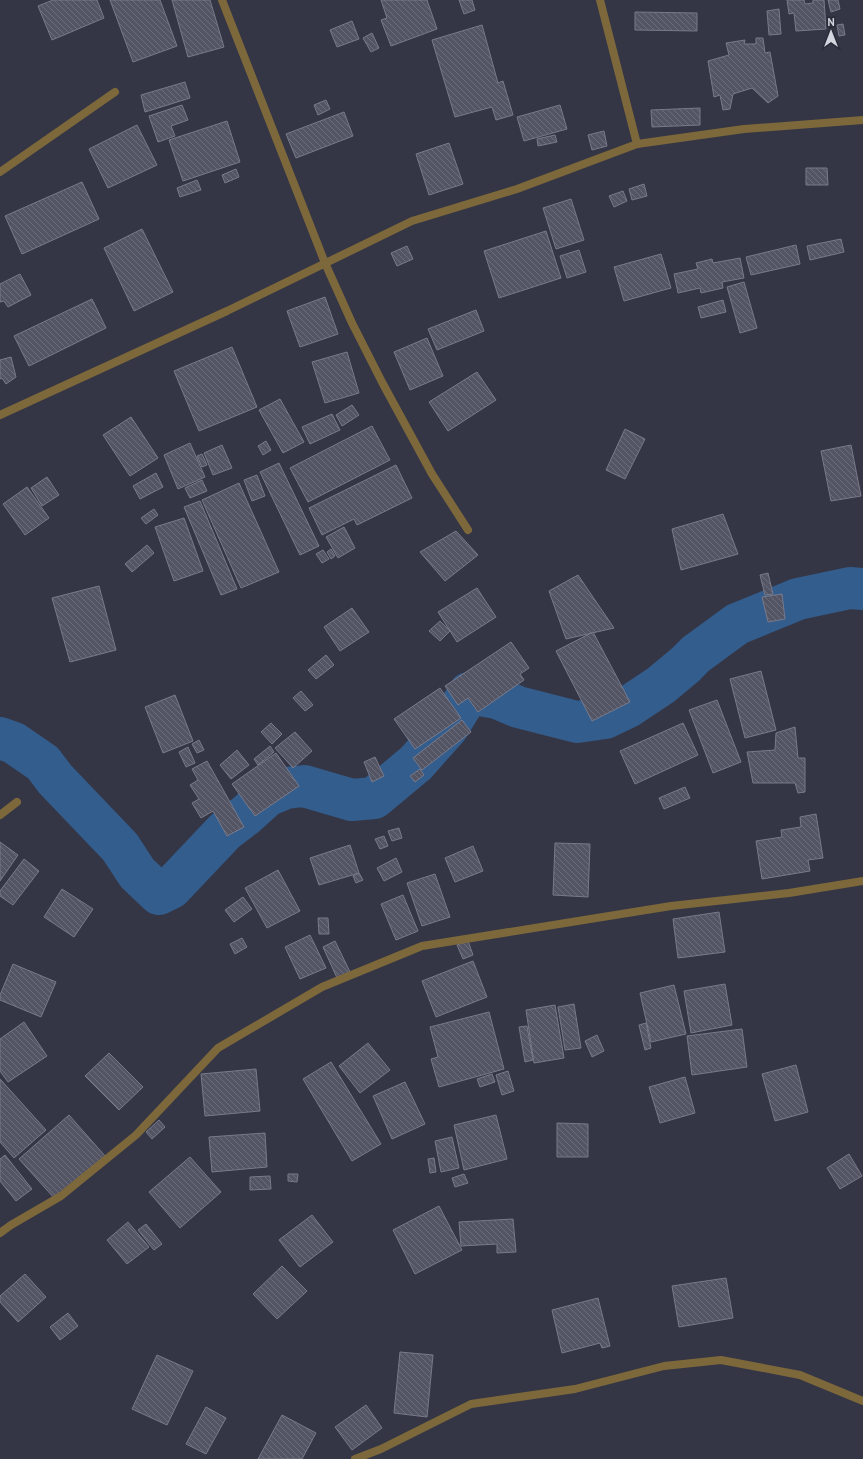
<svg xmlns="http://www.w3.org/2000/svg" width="863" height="1459" viewBox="0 0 863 1459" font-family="'PT Sans',sans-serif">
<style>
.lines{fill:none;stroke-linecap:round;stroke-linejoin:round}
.river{stroke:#335d8d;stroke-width:42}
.building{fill:url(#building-back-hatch);stroke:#787a8b}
.street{stroke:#7d683b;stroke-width:8}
</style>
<defs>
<pattern id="building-back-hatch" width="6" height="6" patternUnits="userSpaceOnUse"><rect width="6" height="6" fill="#535565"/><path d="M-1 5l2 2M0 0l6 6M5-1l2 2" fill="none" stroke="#6b6d7b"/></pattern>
</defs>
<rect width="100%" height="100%" fill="#353645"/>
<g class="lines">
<path class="river" d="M0 738 14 743 43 763 55 779 120 847 137 873 159 894 171 888 225 831 246 815 267 796 286 788 304 786 352 800 374 798 416 763 448 727 469 693 497 698 518 707 577 722 605 718 628 707 661 685 685 665 696 654 737 624 798 599 850 588 863 589"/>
</g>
<g class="building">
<path d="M53 0H97L104 18 52 40 38 6Z"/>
<path d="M110 0H160L177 46 133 62Z"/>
<path d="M172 0H210L224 47 188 57Z"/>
<path d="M381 0H427L437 29 391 46 381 20 387 18Z"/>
<path d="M459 0H472L475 10 464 14Z"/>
<path d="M787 0H804L805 4 813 3V0H824L826 29 796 31 794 13 789 14Z"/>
<path d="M828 0H838L840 9 831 12Z"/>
<path d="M779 9 781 34 769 35 767 11Z"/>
<path d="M635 12 697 13V31L635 30Z"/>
<path d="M352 21 359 39 337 47 330 30Z"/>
<path d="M843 24 845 35 839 36 837 25Z"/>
<path d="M482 25 498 83 503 81 513 115 496 120 492 107 455 117 432 40Z"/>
<path d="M372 33 379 48 371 52 363 38Z"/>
<path d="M756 38H763L765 53 770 52 778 96 768 103 752 88 733 94 730 109 723 110 720 95 714 97 708 61 729 55 726 43 745 40 744 44H756Z"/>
<path d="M185 82 190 98 145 112 141 95Z"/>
<path d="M326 100 330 109 318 115 314 105Z"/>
<path d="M182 105 188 120 171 126 175 136 158 142 149 116Z"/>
<path d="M560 105 567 129 524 141 517 117Z"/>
<path d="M700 108V125L652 127 651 110Z"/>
<path d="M344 112 353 136 296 158 286 134Z"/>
<path d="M227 121 240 162 183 181 169 140Z"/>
<path d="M137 125 157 165 108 188 89 149Z"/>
<path d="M604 131 607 146 592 150 588 135Z"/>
<path d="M555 135 557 142 538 146 537 139Z"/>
<path d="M449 143 463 184 429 195 416 154Z"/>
<path d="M806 168H827L828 185H806Z"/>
<path d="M236 169 239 177 225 183 222 175Z"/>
<path d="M197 180 201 190 180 197 177 188Z"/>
<path d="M82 182 99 219 22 254 5 216Z"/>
<path d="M644 184 647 196 632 200 629 189Z"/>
<path d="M623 191 627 201 614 207 609 196Z"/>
<path d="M571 199 584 240 556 249 543 208Z"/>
<path d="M142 229 173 292 134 311 104 248Z"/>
<path d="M546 231 561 278 499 298 484 251Z"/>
<path d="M841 239 844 252 810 260 807 246Z"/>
<path d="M796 245 800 264 751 275 746 257Z"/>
<path d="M407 246 413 259 397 266 391 253Z"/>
<path d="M579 250 586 272 567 278 560 256Z"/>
<path d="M661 254 671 288 624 301 614 267Z"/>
<path d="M740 258 744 278 722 282 723 288 701 293 700 288 678 293 674 274 698 269 696 263 712 259 713 263Z"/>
<path d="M20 274 31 295 8 307 4 301 0 302V284Z"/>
<path d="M744 282 757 328 740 333 727 287Z"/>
<path d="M325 297 338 334 300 347 287 311Z"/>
<path d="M92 299 106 328 29 366 14 336Z"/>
<path d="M723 300 726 312 701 318 698 307Z"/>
<path d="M476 310 484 331 437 350 428 329Z"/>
<path d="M427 338 443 376 410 390 394 352Z"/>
<path d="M232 347 257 407 199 431 174 371Z"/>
<path d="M347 352 359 393 325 403 312 362Z"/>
<path d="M11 357 16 377 6 384 2 378 0 379V360Z"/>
<path d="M477 372 496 400 448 431 429 402Z"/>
<path d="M280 399 304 442 283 453 259 410Z"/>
<path d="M352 405 359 415 342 426 336 415Z"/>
<path d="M332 414 340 430 310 444 302 427Z"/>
<path d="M131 417 158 458 130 476 103 435Z"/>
<path d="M372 426 390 460 308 502 290 468Z"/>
<path d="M625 429 645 439 625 479 606 470Z"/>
<path d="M266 441 271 450 263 455 258 446Z"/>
<path d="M190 443 205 477 178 489 164 455Z"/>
<path d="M222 445 232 468 213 475 204 453Z"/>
<path d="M851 445 861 496 831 501 821 451Z"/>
<path d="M202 454 207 465 202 467 197 456Z"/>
<path d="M279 463 319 546 300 555 260 472Z"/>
<path d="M396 465 412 498 357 525 354 519 322 535 309 508Z"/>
<path d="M156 473 163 487 140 499 133 486Z"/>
<path d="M257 475 265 496 252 501 244 480Z"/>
<path d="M47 477 59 495 42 506 31 488Z"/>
<path d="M202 480 207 491 190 498 185 488Z"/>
<path d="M239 483 279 572 241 588 202 500Z"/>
<path d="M27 487 49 518 25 535 3 504Z"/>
<path d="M200 501 237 589 221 595 184 507Z"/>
<path d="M154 509 158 515 146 524 141 518Z"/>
<path d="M723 514 738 554 681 570 672 529Z"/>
<path d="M184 518 203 571 174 581 155 527Z"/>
<path d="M344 527 355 548 338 558 326 537Z"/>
<path d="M456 531 478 555 445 581 420 552Z"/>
<path d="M147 545 154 553 132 572 125 564Z"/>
<path d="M331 549 335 556 331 559 327 552Z"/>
<path d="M323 550 329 559 322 563 316 554Z"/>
<path d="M768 573 773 594 765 595 760 575Z"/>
<path d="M578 575 614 628 566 639 549 591Z"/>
<path d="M99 586 116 650 70 662 52 598Z"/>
<path d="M477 588 496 617 457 642 438 612Z"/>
<path d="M782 594 785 619 768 622 762 597Z"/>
<path d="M352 608 369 632 340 651 324 627Z"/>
<path d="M440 621 450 631 440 641 429 631Z"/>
<path d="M593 632 630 702 592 721 556 651Z"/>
<path d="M511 642 529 668 520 674 524 680 478 712 468 698 458 705 445 686Z"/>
<path d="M326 655 334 665 316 679 308 670Z"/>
<path d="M761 671 776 730 745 738 730 679Z"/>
<path d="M440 688 461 718 415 749 394 719Z"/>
<path d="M301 691 313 705 305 711 293 698Z"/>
<path d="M175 695 193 741 163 753 145 707Z"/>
<path d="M717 700 741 762 713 773 689 710Z"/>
<path d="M462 720 471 732 422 770 413 758Z"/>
<path d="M271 723 282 734 272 744 261 732Z"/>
<path d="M683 723 698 755 635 784 620 751Z"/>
<path d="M795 727 798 758H805V792L798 793 795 783H753L747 752 775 750 776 733Z"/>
<path d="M295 732 312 751 293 768 275 748Z"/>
<path d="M199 740 204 750 197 753 192 744Z"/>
<path d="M270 746 274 752 258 765 254 759Z"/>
<path d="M188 747 195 763 186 767 179 752Z"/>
<path d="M237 750 249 765 231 779 220 765Z"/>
<path d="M276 753 299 786 255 816 232 784Z"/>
<path d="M375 757 384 776 372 782 364 762Z"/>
<path d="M207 761 244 827 227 836 213 811 201 818 192 803 199 799 190 785 198 780 192 769Z"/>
<path d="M420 769 424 775 415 782 410 776Z"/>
<path d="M685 787 690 798 664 809 659 798Z"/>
<path d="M816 814 823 858 808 860 810 871 762 879 756 841 782 837 781 830 801 827 800 817Z"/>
<path d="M399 828 402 838 392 841 388 831Z"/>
<path d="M384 836 388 846 380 849 375 839Z"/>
<path d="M0 842 18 855 0 881Z"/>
<path d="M555 843 590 844 588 897 553 895Z"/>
<path d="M350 845 359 873 319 885 310 858Z"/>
<path d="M473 846 483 871 455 882 445 858Z"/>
<path d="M396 858 402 872 384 881 377 868Z"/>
<path d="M24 859 39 871 13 905 0 896V891Z"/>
<path d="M278 870 300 911 267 928 245 888Z"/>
<path d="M359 873 363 880 356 883 353 876Z"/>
<path d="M435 874 450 917 422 926 407 883Z"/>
<path d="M62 889 93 909 74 937 44 917Z"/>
<path d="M403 895 418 931 396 940 381 904Z"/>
<path d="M243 897 252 909 234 922 225 910Z"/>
<path d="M719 912 725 952 678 958 673 919Z"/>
<path d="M318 918H328L329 934H319Z"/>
<path d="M310 935 326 968 300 979 285 947Z"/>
<path d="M242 938 247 947 235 954 230 944Z"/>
<path d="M335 941 351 974 338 980 323 947Z"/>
<path d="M468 941 473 955 463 959 457 945Z"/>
<path d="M473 961 487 997 436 1017 422 981Z"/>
<path d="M13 964 56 982 41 1017 0 1000V995Z"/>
<path d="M725 984 732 1025 691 1033 684 991Z"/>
<path d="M674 985 686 1034 651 1042 640 993Z"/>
<path d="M574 1004 581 1048 565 1050 558 1007Z"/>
<path d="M555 1005 564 1058 534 1063 526 1010Z"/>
<path d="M489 1012 504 1069 439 1087 431 1059 438 1057 430 1027Z"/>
<path d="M24 1022 47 1056 8 1082 0 1071V1039Z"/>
<path d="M646 1023 651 1048 645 1050 639 1025Z"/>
<path d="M527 1026 533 1060 525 1062 519 1027Z"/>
<path d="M742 1029 747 1067 692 1075 687 1036Z"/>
<path d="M597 1035 604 1051 592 1057 585 1041Z"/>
<path d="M368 1043 390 1070 360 1093 339 1066Z"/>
<path d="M109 1053 143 1087 119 1110 85 1076Z"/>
<path d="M331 1062 381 1144 352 1161 303 1079Z"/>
<path d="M796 1065 808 1112 775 1121 762 1074Z"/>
<path d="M256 1069 260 1111 205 1116 201 1074Z"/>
<path d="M508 1071 514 1091 502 1095 496 1075Z"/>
<path d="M492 1074 495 1082 480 1087 477 1079Z"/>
<path d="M685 1077 695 1113 660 1123 649 1087Z"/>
<path d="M0 1079 46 1130 14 1158 0 1142Z"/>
<path d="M405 1082 425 1124 392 1139 373 1096Z"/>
<path d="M69 1115 105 1156 55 1199 19 1159Z"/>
<path d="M496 1115 507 1159 464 1170 454 1125Z"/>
<path d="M159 1120 165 1127 152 1139 146 1132Z"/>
<path d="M557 1123 588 1124V1157H557Z"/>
<path d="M265 1133 267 1167 212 1172 209 1137Z"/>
<path d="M452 1137 459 1168 441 1172 435 1141Z"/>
<path d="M849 1154 862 1176 840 1189 827 1168Z"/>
<path d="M5 1155 32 1189 16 1201 0 1181V1159Z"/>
<path d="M190 1157 221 1192 180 1228 149 1192Z"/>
<path d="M434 1158 436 1172 430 1173 428 1159Z"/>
<path d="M288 1174H298L297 1182 288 1181Z"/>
<path d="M464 1174 468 1183 455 1187 452 1178Z"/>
<path d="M270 1176 271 1189 250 1190V1177Z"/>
<path d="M439 1206 462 1250 415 1274 393 1230Z"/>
<path d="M312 1215 333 1242 300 1267 279 1240Z"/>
<path d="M513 1219 516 1252 497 1253V1244L461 1246 459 1222Z"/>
<path d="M128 1222 149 1247 127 1264 107 1240Z"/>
<path d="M146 1224 162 1244 154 1250 138 1230Z"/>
<path d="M282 1266 307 1291 277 1319 253 1294Z"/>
<path d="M25 1274 46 1297 18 1322 0 1302V1296Z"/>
<path d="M726 1278 733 1318 679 1327 672 1286Z"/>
<path d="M598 1298 610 1346 602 1348 600 1343 562 1353 552 1310Z"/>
<path d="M68 1313 78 1326 60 1340 50 1327Z"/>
<path d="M400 1352 433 1355 427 1417 394 1413Z"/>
<path d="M157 1355 193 1371 167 1425 132 1409Z"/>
<path d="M366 1405 382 1428 352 1450 335 1427Z"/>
<path d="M206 1407 226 1418 206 1454 186 1444Z"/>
<path d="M282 1415 316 1433 302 1459H258Z"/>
</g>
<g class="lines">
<g class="street">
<path d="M222 0 325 263 352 323 383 384 432 474 468 530"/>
<path d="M600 0 637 144"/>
<path d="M0 172 115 92"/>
<path d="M0 415 227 311 412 221 517 189 637 144 744 129 863 120"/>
<path d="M0 815 17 802"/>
<path d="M0 1233 11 1225 61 1196 136 1135 218 1048 322 987 422 946 671 906 789 893 863 881"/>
<path d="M355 1459 381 1449 471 1404 575 1389 664 1366 721 1360 800 1375 863 1401"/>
</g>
</g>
<g transform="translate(831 32)" stroke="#2b2c3a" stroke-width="3" paint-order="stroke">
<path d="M0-3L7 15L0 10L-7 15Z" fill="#d4d6df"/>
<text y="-6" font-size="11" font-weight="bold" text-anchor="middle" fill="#d4d6df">N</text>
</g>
</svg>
